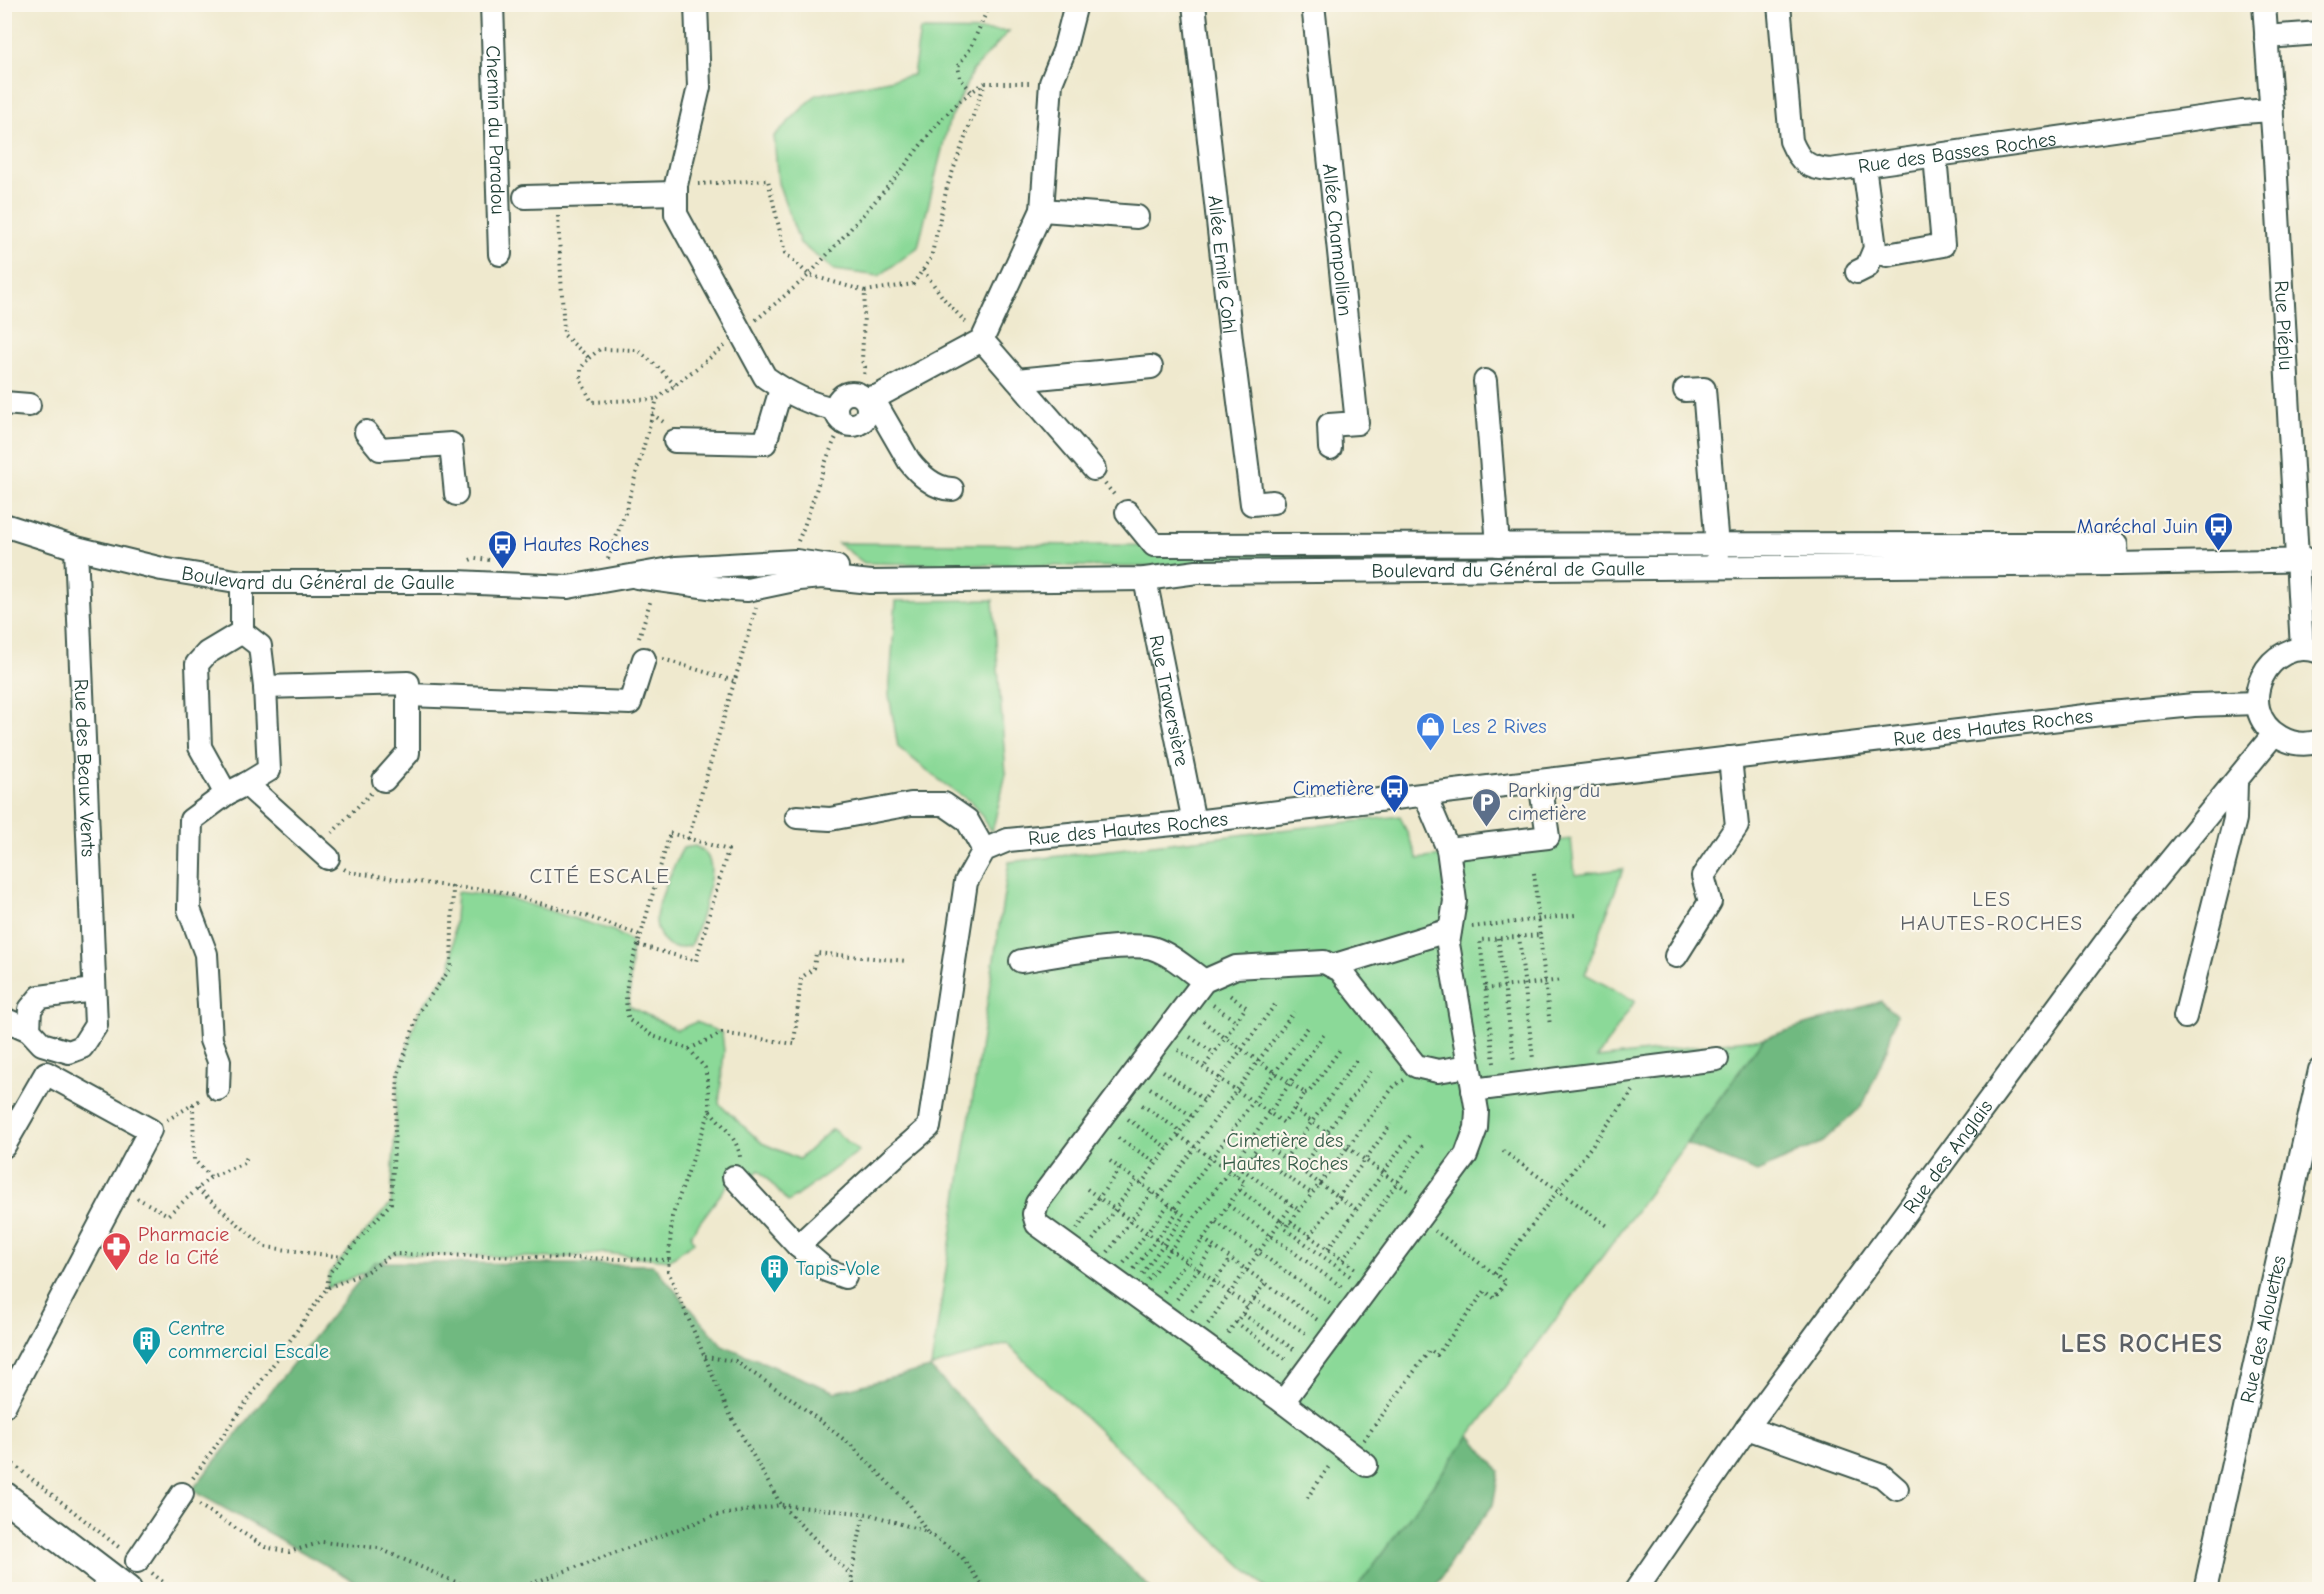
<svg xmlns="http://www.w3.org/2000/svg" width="2324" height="1594" viewBox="0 0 2324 1594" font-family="'Comic Neue',sans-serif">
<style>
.green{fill:#8bd998;stroke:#558b66;stroke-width:1.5}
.forest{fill:#70b980;stroke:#487b5a;stroke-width:1.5}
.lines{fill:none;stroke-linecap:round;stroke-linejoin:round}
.minor-casing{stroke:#3e574b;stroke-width:26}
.major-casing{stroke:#3e574b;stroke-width:32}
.path{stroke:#3e574b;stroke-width:4;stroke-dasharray:1.5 4.5;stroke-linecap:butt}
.minor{stroke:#fff;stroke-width:22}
.major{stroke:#fff;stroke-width:28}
.labels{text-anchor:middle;stroke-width:4.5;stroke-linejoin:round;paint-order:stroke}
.street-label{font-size:20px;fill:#1f3d34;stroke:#fbf7ec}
.transit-label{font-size:20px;fill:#164399;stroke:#fbf7ec;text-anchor:end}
.shop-label{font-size:20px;fill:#366cbe;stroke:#fbf7ec;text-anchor:start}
.service-label{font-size:20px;fill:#4e5e75;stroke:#fbf7ec;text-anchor:start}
.park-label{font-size:20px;fill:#355c48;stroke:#fbf7ec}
.health-label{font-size:20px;fill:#be3a42;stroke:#fbf7ec;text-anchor:start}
.culture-label{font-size:20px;fill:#0d838f;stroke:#fbf7ec;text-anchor:start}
.neighbourhood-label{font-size:21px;letter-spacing:1.5px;fill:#5b6065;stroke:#fbf7ec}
.district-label{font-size:26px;font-weight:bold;letter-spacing:1.5px;fill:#5b6065;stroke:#fbf7ec}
</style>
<rect width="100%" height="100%" fill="#fbf7ec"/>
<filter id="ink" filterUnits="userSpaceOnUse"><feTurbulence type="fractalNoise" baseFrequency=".0167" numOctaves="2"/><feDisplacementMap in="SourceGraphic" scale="12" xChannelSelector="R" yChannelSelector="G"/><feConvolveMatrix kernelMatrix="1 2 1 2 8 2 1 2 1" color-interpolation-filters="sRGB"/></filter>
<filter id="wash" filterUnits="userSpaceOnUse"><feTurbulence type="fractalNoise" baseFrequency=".008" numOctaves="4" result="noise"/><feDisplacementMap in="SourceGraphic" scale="24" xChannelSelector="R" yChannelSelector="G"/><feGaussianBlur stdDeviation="1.35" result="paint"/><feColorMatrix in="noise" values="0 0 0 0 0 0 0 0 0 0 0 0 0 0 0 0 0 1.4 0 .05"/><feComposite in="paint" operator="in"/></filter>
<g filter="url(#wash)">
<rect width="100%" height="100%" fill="#efe9ce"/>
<g class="green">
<path d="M920 30 1009 31 973 70 948 125 918 247 879 276 834 270 800 243 778 183 774 136 816 95 913 75Z"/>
<path d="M838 543 1585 549 1586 557 1583 561 1126 567 864 563Z"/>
<path d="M993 600 1006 774 992 832 974 804 947 786 898 747 889 695 896 601Z"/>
<path d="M1400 816 1418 859 1571 839 1575 875 1623 869 1585 974 1635 1001 1597 1058 1764 1038 1356 1589H1267L1007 1344 931 1367 1009 862Z"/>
<path d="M695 846C703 850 708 854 710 863 715 878 697 931 690 946 686 946 680 948 676 948 663 947 656 930 656 919 656 906 676 860 683 848Z"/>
<path d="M457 892 512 899 614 931 632 942 629 1006 677 1030 696 1022 722 1033 724 1051 719 1104 762 1143 799 1159 832 1129 859 1151 788 1202 759 1170 751 1178 740 1168 691 1234 694 1242 669 1260 605 1253 559 1258 393 1254 366 1272 327 1288 329 1273 391 1203 398 1075 419 1011 451 968Z"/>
</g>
<g class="forest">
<path d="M1881 1001 1896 1015 1887 1049 1863 1105 1823 1142 1757 1172 1686 1144 1764 1038Z"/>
<path d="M374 1262 653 1265 722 1345 835 1392 930 1368 1151 1589H368L192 1490Z"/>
<path d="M1470 1435 1499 1471 1493 1505 1458 1551 1434 1589H1356Z"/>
</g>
</g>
<g filter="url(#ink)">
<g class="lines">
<defs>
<g id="minor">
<path id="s1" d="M492 4 500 254"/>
<path d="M696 4 699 87 676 185V214L765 377C786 392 810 405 836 409"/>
<path id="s2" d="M1194 4 1231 339 1252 504 1273 502"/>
<path id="s3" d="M1313 4 1357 423 1329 425 1330 448"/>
<path id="s4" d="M1779 4 1791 141C1800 162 1807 168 1830 170L2242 112 2272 110"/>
<path id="s5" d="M2264 4 2275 159 2302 649"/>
<path d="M2266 37 2320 33"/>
<path d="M525 197 675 193"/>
<path d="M1042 210 1137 217"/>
<path d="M1887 255 1943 245 1935 156"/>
<path d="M1857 272 1867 267 1875 248 1864 166"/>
<path d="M982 340 1094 469"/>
<path d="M1017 380 1151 367"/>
<path d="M1485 381 1498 545"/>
<path d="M1685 390 1704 389 1718 559"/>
<circle cx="852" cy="409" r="16"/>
<path d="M872 397 909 461C919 474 935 489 952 489"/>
<path d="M867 402 982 340 1042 210 1051 83 1064 51 1076 4"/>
<path d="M4 403 29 405"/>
<path d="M366 432 380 449 451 444 456 494"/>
<path d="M675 441 765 443 781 389"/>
<path d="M1127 512 1154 545 2116 544 2117 564"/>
<path id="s6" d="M4 525 76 548 162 569 242 582H457L568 587 676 568 796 561 837 567"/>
<path id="s7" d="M76 548 96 1025 82 1047 69 1052 42 1044 29 1030 30 1009 40 997 93 990"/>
<path id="s8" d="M637 577 716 588 747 590 799 579 822 577 871 582 1145 579 1197 572 2117 564 2320 560"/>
<path id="s9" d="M1145 579 1194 822"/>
<path d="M2320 652C2268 633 2231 709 2280 737 2292 744 2305 746 2320 741"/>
<path d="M265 687 408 683V753L384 780"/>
<path d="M408 695 630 703 644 659"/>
<path d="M246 784 328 858"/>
<path d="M226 794 200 747 197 664 207 653 242 632"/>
<path d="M1425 795 1448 849 1548 837 1540 781"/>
<path d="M797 817 830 819 911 804H944L967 820 984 850"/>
<path d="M1448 849 1455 901 1448 944 1477 1111 1476 1128 1466 1155 1283 1402 1037 1224 1034 1214 1037 1203 1204 981 1236 967 1324 962 1340 970 1416 1066 1438 1071 1469 1066"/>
<path d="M1676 956 1710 902 1703 876 1737 826 1730 758"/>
<path d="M1021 961C1052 956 1126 941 1152 948 1171 954 1187 969 1204 981"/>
<path d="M1332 966 1450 930"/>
<path d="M2185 1017 2235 819 2236 782"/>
<path d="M4 1019 29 1030"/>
<path d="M218 1089 219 1061 211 1040 206 954 189 909 191 820 226 794 246 784 269 770 265 687 260 646 242 632V582"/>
<path d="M1473 1090 1717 1059"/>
<path d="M4 1146 46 1073 150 1130 4 1406"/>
<path d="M734 1177 798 1246 826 1270 845 1277"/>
<path id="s10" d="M798 1246 894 1157 929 1127 966 882 984 850 1008 840 1194 822 2101 714 2194 705 2257 703"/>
<path d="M1283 1402 1366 1465"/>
<path d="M1747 1428 1882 1476 1897 1489"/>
<path d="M137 1561 182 1494"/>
<path id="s11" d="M1636 1590 1747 1428 2125 916 2274 734"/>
<path id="s12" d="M2205 1590 2320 1070"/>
</g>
<path id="major" d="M4 1496 127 1590"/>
</defs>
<use href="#minor" class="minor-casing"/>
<use href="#major" class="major-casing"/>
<g class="path">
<path d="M971 91 960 78 958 66 970 49 990 4"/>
<path d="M698 184 768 180 785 253 809 275C839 241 871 207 900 172 926 139 948 105 985 83"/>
<path d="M558 216 564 335 589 358 581 368V381L592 402 657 399"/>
<path d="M923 270 944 299 968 325"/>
<path d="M865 291 913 284 931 258 947 187 985 83H1032"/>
<path d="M756 320 809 275 865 291 862 361 865 367 864 376"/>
<path d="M589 358 600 349 637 350 656 365 675 385"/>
<path d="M652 414 665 423"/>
<path d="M1105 484 1116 497"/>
<path d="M798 541C814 505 821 464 840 430"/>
<path d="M608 559 625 513 657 399 725 346"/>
<path d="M470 560 475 558 489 560"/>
<path d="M639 638 651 599"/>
<path d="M663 659 734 681"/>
<path d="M332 833 371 793"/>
<path d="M670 833 728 850 696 961 638 945Z"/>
<path d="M688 839 756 608"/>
<path d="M344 869 349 872 453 887"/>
<path d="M1534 873 1540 935"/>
<path d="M1472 927 1575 915"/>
<path d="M1519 936 1533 1059"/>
<path d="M1498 938 1514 1061"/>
<path d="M638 945C629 970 622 993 629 1020L653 1036 689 1049 705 1068 708 1085 710 1111 672 1217 668 1271 727 1409 781 1505 851 1575"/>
<path d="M1485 989 1562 980"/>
<path d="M1213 1005 1236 1021"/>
<path d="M1203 1021 1225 1038 1204 1067"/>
<path d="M1190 1037 1214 1053"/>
<path d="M689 1049 722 1033 794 1044 801 978 814 968 816 953 907 961"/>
<path d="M1178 1050 1284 1123 1305 1093 1225 1038 1246 1007 1228 994"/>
<path d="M1494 1063 1480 940 1540 935 1550 1026"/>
<path d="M1163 1071 1204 1100"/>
<path d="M1150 1088 1192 1116"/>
<path d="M1305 1093 1309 1092 1342 1047"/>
<path d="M193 1104 194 1160 211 1177 244 1163 247 1157"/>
<path d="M1142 1105 1180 1131"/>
<path d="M1294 1109 1411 1193"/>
<path d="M710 1111C722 1125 738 1139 740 1157"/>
<path d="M1128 1119 1167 1148"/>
<path d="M167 1120 202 1099"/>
<path d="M1118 1138 1157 1163"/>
<path d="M1503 1151 1609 1227"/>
<path d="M1254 1154 1311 1193"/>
<path d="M1285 1159 1358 1058"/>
<path d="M1110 1161 1184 1215 1141 1276"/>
<path d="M1242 1169 1299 1210"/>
<path d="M1300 1170 1371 1071"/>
<path d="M1237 1176 1261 1142 1357 1210"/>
<path d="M1141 1184 1277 1002"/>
<path d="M197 1189 265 1247 342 1257"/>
<path d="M1087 1189 1248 1306"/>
<path d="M1240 1190 1287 1226"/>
<path d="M1159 1196 1294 1012"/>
<path d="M137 1198 168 1215 211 1177"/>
<path d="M1228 1205 1342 1287"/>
<path d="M1175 1208 1309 1026"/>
<path d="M1216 1222 1330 1303"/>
<path d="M1290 1222 1357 1270"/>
<path d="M1077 1229 1120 1168"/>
<path d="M1310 1236 1391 1124"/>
<path d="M1203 1239 1319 1321"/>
<path d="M1093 1240 1136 1180"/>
<path d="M1328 1249 1412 1133"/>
<path d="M1108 1252 1152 1192"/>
<path d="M1343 1260 1425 1143"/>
<path d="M1124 1263 1169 1204"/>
<path d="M1134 1269 1178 1211"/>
<path d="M1495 1274 1633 1091"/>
<path d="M1350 1276 1285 1229 1395 1085 1404 1080"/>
<path d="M1148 1280 1229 1171 1324 1034"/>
<path d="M327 1288 329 1273 391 1203 398 1075 419 1011 451 968 453 887 498 891 589 917 640 935"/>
<path d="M1164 1292 1245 1182 1178 1135"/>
<path d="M1177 1299 1214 1246"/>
<path d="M1254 1299 1308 1335"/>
<path d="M1192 1311 1231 1259"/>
<path d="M1243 1314 1296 1351"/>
<path d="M1236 1322 1288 1361"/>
<path d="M1208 1324 1292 1205"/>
<path d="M1228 1333 1265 1283"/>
<path d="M705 1357 735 1361 793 1400 851 1445 910 1505 927 1532"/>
<path d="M1364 1440 1430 1350 1437 1355 1485 1291 1494 1298 1506 1282 1435 1231"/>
<path d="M4 1457 120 1548"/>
<path d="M193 1478 327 1288 366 1272 393 1254 669 1260"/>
<path d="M1307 1498 1330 1465"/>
<path d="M199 1505 265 1547 289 1552 322 1542 378 1548 448 1579 478 1590"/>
<path d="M152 1573 173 1590"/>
<path d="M514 1590 714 1516 781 1505 869 1514 927 1532 961 1556 986 1590"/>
<path d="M855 1590 851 1575 864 1514"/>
</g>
<use href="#minor" class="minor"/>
<use href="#major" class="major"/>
</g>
</g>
<defs>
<symbol id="bus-pin" viewBox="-11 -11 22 30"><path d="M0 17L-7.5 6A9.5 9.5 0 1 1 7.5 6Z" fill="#1a4fb4" stroke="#fbf7ec"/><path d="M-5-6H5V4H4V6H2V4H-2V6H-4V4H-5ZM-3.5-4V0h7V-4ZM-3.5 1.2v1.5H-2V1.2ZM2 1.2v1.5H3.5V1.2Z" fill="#fff"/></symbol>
<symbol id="shop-pin" viewBox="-11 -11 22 30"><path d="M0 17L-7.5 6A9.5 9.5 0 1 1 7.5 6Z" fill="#3f7fe0" stroke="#fbf7ec"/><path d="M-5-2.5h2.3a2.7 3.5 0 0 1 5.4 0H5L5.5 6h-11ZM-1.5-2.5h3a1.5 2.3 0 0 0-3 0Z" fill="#fff"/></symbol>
<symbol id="parking-pin" viewBox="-11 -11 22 30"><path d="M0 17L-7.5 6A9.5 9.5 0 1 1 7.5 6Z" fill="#5c6f8a" stroke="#fbf7ec"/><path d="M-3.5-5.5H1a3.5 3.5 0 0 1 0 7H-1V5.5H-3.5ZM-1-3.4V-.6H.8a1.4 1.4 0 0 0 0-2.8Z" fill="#fff"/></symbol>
<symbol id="pharmacy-pin" viewBox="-11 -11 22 30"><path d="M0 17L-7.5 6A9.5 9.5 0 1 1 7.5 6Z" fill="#e0444e" stroke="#fbf7ec"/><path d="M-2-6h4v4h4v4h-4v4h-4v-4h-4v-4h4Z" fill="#fff"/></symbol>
<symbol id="building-pin" viewBox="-11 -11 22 30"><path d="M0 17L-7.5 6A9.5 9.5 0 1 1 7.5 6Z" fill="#0f9aa8" stroke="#fbf7ec"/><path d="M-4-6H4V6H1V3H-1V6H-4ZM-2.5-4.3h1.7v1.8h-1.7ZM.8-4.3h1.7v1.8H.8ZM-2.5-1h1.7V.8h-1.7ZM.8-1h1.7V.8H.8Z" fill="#fff"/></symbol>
</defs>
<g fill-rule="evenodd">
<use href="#bus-pin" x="2202" y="510" width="33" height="45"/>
<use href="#bus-pin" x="486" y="528" width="33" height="45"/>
<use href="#shop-pin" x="1414" y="710" width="33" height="45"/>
<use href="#bus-pin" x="1378" y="772" width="33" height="45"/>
<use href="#parking-pin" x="1470" y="786" width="33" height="45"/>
<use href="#pharmacy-pin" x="100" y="1230" width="33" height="45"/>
<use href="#building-pin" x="758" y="1252" width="33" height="45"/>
<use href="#building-pin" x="130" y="1324" width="33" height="45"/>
</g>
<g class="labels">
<g class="street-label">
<text dy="7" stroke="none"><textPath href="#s1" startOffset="126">Chemin du Paradou</textPath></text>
<text dy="7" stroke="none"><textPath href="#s4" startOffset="318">Rue des Basses Roches</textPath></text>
<text dy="7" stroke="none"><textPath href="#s3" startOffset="237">Allée Champollion</textPath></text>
<text dy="7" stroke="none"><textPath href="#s2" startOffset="262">Allée Emile Cohl</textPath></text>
<text dy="7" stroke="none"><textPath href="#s5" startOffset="322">Rue Piéplu</textPath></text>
<text dy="7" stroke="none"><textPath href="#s8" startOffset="874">Boulevard du Général de Gaulle</textPath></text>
<text dy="7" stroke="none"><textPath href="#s6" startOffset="321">Boulevard du Général de Gaulle</textPath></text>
<text dy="7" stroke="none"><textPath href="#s9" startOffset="124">Rue Traversière</textPath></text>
<text dy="7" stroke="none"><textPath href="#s10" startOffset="1479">Rue des Hautes Roches</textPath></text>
<text dy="7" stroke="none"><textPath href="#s7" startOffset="220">Rue des Beaux Vents</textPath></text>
<text dy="7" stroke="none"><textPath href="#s10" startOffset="608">Rue des Hautes Roches</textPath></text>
<text dy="7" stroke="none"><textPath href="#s11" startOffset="534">Rue des Anglais</textPath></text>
<text dy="7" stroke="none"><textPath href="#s12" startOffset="267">Rue des Alouettes</textPath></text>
</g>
<g class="transit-label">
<text x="2198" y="533">Maréchal Juin</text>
<text x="523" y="551" text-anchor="start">Hautes Roches</text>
<text x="1374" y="795">Cimetière</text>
</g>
<g class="shop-label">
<text x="1452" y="733">Les 2 Rives</text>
</g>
<g class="service-label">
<text x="1508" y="797">Parking du<tspan x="1508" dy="23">cimetière</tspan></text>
</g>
<g class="park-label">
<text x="1285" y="1147">Cimetière des<tspan x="1285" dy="23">Hautes Roches</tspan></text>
</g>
<g class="health-label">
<text x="138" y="1241">Pharmacie<tspan x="138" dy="23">de la Cité</tspan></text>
</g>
<g class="culture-label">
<text x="796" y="1275">Tapis-Vole</text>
<text x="168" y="1335">Centre<tspan x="168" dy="23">commercial Escale</tspan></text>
</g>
<g class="neighbourhood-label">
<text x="600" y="883">CITÉ ESCALE</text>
<text x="1992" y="906">LES<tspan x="1992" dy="24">HAUTES-ROCHES</tspan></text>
</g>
<g class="district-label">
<text x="2142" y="1352">LES ROCHES</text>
</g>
</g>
<rect width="2324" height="1594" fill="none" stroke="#fbf7ec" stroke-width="24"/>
</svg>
